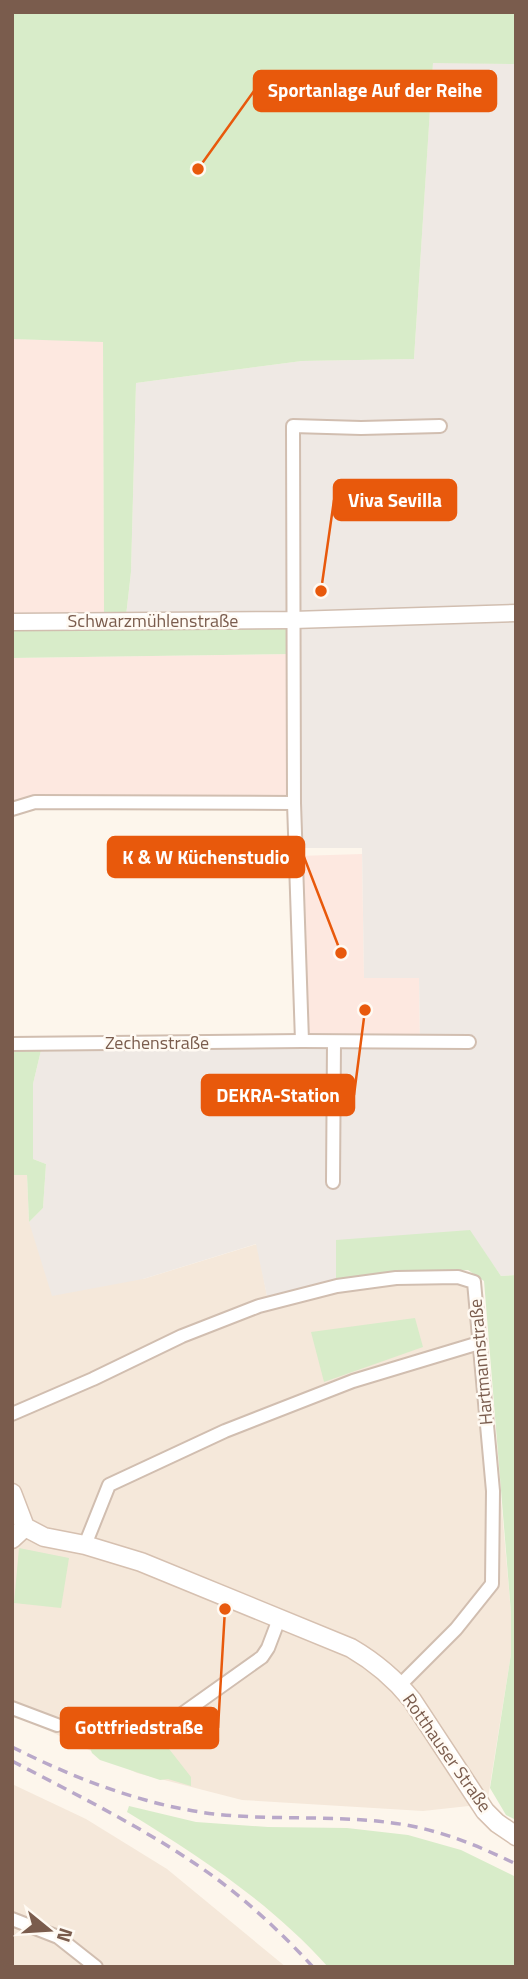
<svg xmlns="http://www.w3.org/2000/svg" width="528" height="1979" viewBox="0 0 528 1979" font-family="'Titillium Web',sans-serif">
<style>
.residential{fill:#f5e8da}
.commercial{fill:#fde8e0}
.industrial{fill:#efe9e4}
.green{fill:#d8ecc9}
.lines{fill:none;stroke-linecap:round;stroke-linejoin:round}
.minor-casing{stroke:#d1beb0;stroke-width:16}
.tertiary-casing{stroke:#d1beb0;stroke-width:19}
.secondary-casing{stroke:#d6c0b0;stroke-width:21}
.minor{stroke:#fff;stroke-width:12}
.tertiary{stroke:#fff;stroke-width:16}
.secondary{stroke:#fff;stroke-width:18}
.rail{stroke:#b9a8c9;stroke-width:3.5;stroke-dasharray:10 7;stroke-linecap:butt}
.labels{text-anchor:middle;stroke-width:5;stroke-linejoin:round;paint-order:stroke}
.street-label{font-size:18px;fill:#7a5c4d;stroke:#fffaf3}
.leader{fill:none;stroke:#e8590c;stroke-width:2.5}
.callout-dot{fill:#e8590c;stroke:#fffaf3;stroke-width:2.5}
.callout{fill:#e8590c;stroke:#e8590c;stroke-width:2.5}
.callout-label{font-size:19px;text-anchor:middle;font-weight:bold;fill:#fff}
</style>
<rect width="100%" height="100%" fill="#fdf6ec"/>
<g class="residential">
<path d="M12 1175H27L29 1222 143 1279 257 1244 268 1301 396 1280 473 1283 477 1344 500 1487 511 1613V1654L487 1804 423 1811 242 1800 137 1773 12 1713Z"/>
<path d="M12 1784 86 1819 167 1869 286 1967H12Z"/>
</g>
<g class="commercial">
<path d="M12 339 103 341 104 615 12 619Z"/>
<path d="M291 654 292 801 12 807V658Z"/>
<path d="M362 854 364 978H419L420 1039H304L298 856Z"/>
</g>
<path class="industrial" d="M433 62 516 64V1275L501 1276 469 1230 336 1284 268 1301 256 1244 143 1279 52 1296 29 1222 43 1208 46 1164 33 1159V1084L42 1046 330 1045V1179L337 1187 336 1044 420 1043 419 978H364L362 848H297L296 626 126 616 131 572 136 383 302 361 414 359Z"/>
<g class="green">
<path d="M12 12H516V64L433 63 414 359 302 361 136 383 131 572 126 616 104 615 103 342 12 339Z"/>
<path d="M291 622V654L12 658V625Z"/>
<path d="M12 1046H42L33 1084V1159L46 1164 43 1208 29 1222 27 1175H12Z"/>
<path d="M470 1230 501 1276 516 1275V1820L506 1815 490 1788 511 1654V1613L484 1281 468 1270 421 1273 336 1284V1240Z"/>
<path d="M415 1318 423 1347 324 1382 311 1332Z"/>
<path d="M19 1548 69 1558 61 1608 14 1603Z"/>
<path d="M155 1731 191 1777V1786L168 1779 160 1780 100 1760 92 1753 88 1743 151 1734Z"/>
<path d="M129 1806 196 1822 268 1827 347 1828 408 1835 461 1850 516 1877V1967H328C270 1902 200 1857 127 1812Z"/>
</g>
<g class="lines">
<defs>
<g id="minor">
<path d="M12 809 35 802 294 803"/>
<path d="M302 1041 294 803 293 426 361 428 440 426"/>
<path d="M12 1044 302 1041 469 1042"/>
<path d="M333 1182 334 1042"/>
<path d="M12 1414 93 1379 182 1336 259 1306 337 1286 396 1278 458 1277 474 1282 493 1491 492 1584 456 1629 400 1685"/>
<path d="M85 1545 109 1485 225 1431 353 1381 479 1343"/>
<path d="M12 1708 57 1725"/>
<path d="M143 1734 158 1722 175 1719 262 1657 268 1648 279 1619"/>
<path d="M12 1919 58 1937 96 1967"/>
</g>
<path id="tertiary" d="M12 622 293 620 516 613"/>
<g id="secondary">
<path d="M12 1493 25 1527 44 1537 85 1545 141 1562 351 1648C375 1662 395 1679 412 1700L485 1811 497 1823 516 1836"/>
<path d="M12 1539 25 1527"/>
</g>
</defs>
<use href="#minor" class="minor-casing"/>
<use href="#tertiary" class="tertiary-casing"/>
<use href="#secondary" class="secondary-casing"/>
<use href="#minor" class="minor"/>
<use href="#tertiary" class="tertiary"/>
<use href="#secondary" class="secondary"/>
<g class="rail">
<path d="M12 1747C76 1779 143 1805 214 1814 278 1821 342 1814 406 1825 445 1832 481 1847 516 1864"/>
<path d="M12 1761C73 1793 134 1823 191 1861 236 1890 277 1928 313 1967"/>
</g>
</g>
<g class="labels">
<g class="street-label">
<text x="153" y="627">Schwarzmühlenstraße</text>
<text x="157" y="1049">Zechenstraße</text>
<text transform="translate(481 1362) rotate(-95)" y="6">Hartmannstraße</text>
<text transform="translate(447 1753) rotate(55)" y="6">Rotthauser Straße</text>
</g>
</g>
<path class="leader" d="M198 169L254 91M321 591L334 500M341 953L304 857M365 1010L354 1095M225 1609L218 1728"/>
<g class="callout-dot">
<circle cx="198" cy="169" r="7"/>
<circle cx="321" cy="591" r="7"/>
<circle cx="341" cy="953" r="7"/>
<circle cx="365" cy="1010" r="7"/>
<circle cx="225" cy="1609" r="7"/>
</g>
<g class="callout">
<rect x="254" y="71" width="242" height="40" rx="7"/>
<rect x="334" y="480" width="122" height="40" rx="7"/>
<rect x="108" y="837" width="196" height="40" rx="7"/>
<rect x="202" y="1075" width="152" height="40" rx="7"/>
<rect x="61" y="1708" width="157" height="40" rx="7"/>
</g>
<g class="callout-label">
<text x="375" y="97">Sportanlage Auf der Reihe</text>
<text x="395" y="507">Viva Sevilla</text>
<text x="206" y="864">K &amp; W Küchenstudio</text>
<text x="278" y="1102">DEKRA-Station</text>
<text x="139" y="1734">Gottfriedstraße</text>
</g>
<rect width="528" height="1979" fill="none" stroke="#7a5c4d" stroke-width="28"/>
<g transform="translate(49 1930) rotate(108)" stroke="#fffaf3" stroke-width="5" paint-order="stroke">
<path d="M0-5L12 26L0 18L-12 26Z" fill="#7a5c4d"/>
<text y="-10" font-size="19" font-weight="bold" text-anchor="middle" fill="#7a5c4d">N</text>
</g>
</svg>
